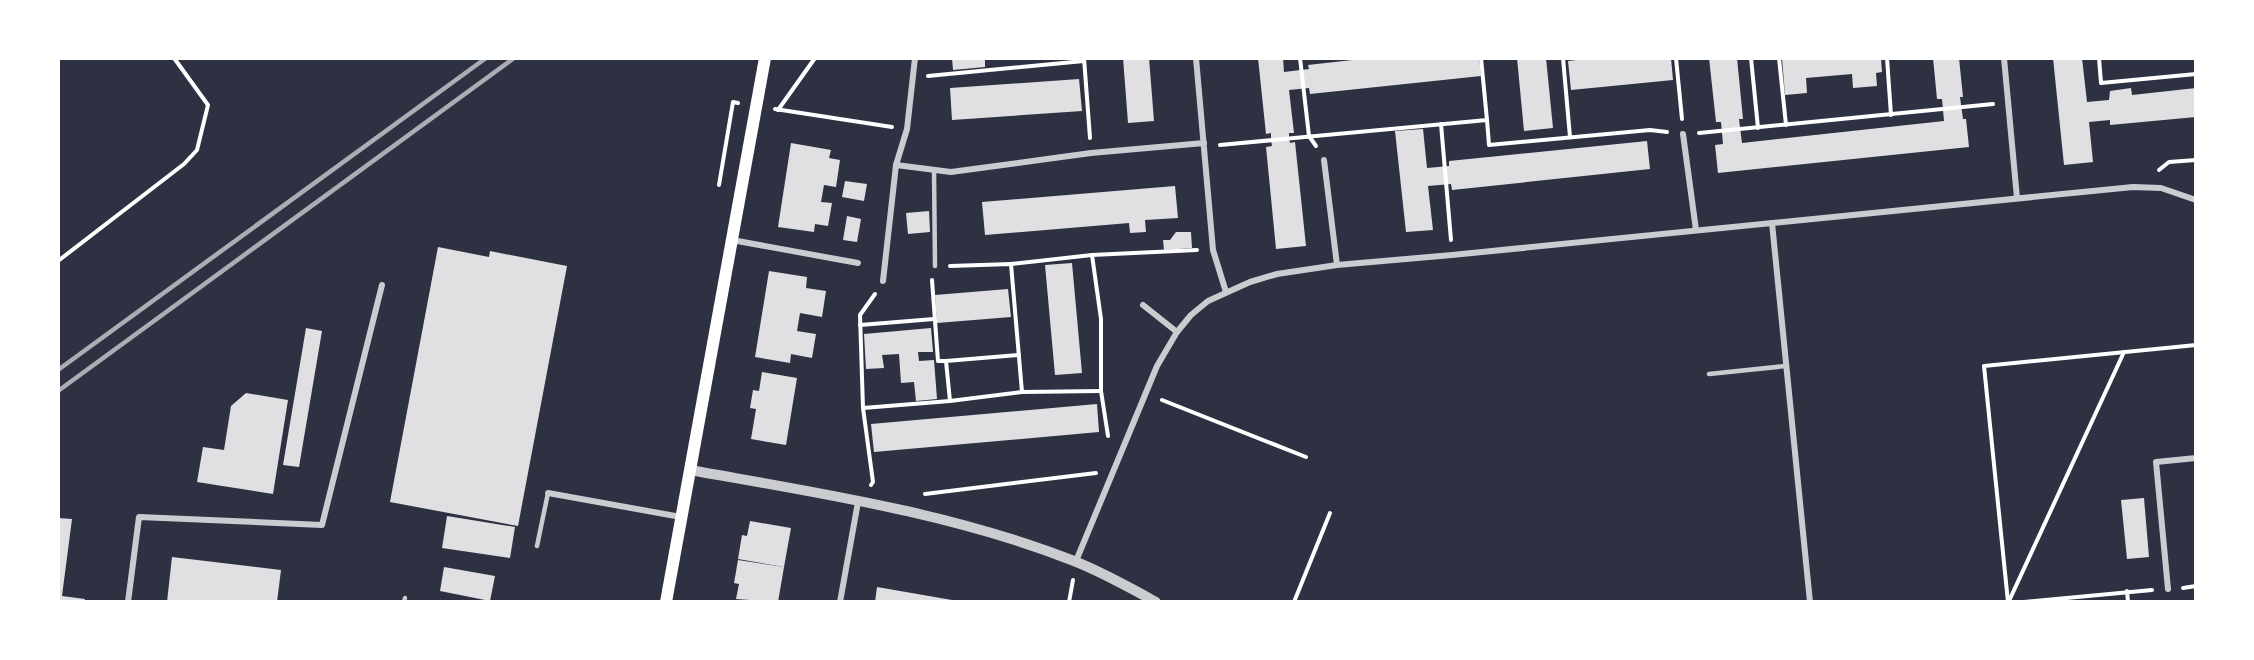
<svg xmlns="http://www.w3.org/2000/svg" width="2254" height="660" viewBox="0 0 2254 660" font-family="Signika,sans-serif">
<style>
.building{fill:#e0e0e3}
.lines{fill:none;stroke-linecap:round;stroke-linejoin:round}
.path{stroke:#fff;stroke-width:4}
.service{stroke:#caccd0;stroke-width:4.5}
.minor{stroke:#caccd0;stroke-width:6}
.tertiary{stroke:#caccd0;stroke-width:10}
.secondary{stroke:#fff;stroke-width:12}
.rail{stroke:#abadb3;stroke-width:4.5}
</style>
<rect width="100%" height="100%" fill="#2d3142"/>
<g class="building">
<path d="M952 58H985V67L953 70Z"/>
<path d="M1123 58H1149L1154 121 1128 123Z"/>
<path d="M1258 58H1283L1284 72 1309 69 1308 65 1370 58H1479L1481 76 1310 94 1309 88 1289 90 1294 133H1289V138L1290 143 1295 142 1306 246 1276 249 1266 147 1272 146 1271 140V133L1266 134Z"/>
<path d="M1517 58H1546L1553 128 1524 131Z"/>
<path d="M1593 58H1671L1673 80 1571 90 1568 61Z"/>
<path d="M1709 58H1737L1743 119H1739L1742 143 1944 121 1942 99H1937L1933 58H1959L1963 97H1960L1963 119H1966L1969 147 1718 173 1715 145 1723 144 1721 122H1716Z"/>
<path d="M1782 58H1881L1882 72 1876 73 1877 86 1853 88 1852 74 1806 78 1807 93 1785 95Z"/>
<path d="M2053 58H2082L2087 102 2109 100 2110 91 2131 88 2132 95 2196 88V117L2110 125V120L2089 122 2093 162 2064 165Z"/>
<path d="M1079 79 1082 111 952 120 950 88Z"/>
<path d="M1423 129 1427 168 1449 166V161L1647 141 1650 169 1452 190 1451 184 1428 186 1433 230 1406 232 1395 131Z"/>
<path d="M791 143 831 150 829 158 840 160 836 187 824 185 821 202 832 203 828 226 815 224 814 232 778 227Z"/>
<path d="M845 181 867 184 864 201 842 197Z"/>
<path d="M1175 186 1178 218 1145 220 1146 232 1130 233 1129 223 985 235 982 202Z"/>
<path d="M929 211 930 232 908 234 906 213Z"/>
<path d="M847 216 861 219 857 242 843 240Z"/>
<path d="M1176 232H1191L1192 248 1164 250 1163 240H1170Z"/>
<path d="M438 247 489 257 490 251 567 266 518 526 390 502Z"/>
<path d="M1072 263 1082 373 1055 375 1045 265Z"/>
<path d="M769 271 807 277 806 288 826 291 822 317 800 313 797 331 816 334 812 358 791 354 790 363 755 357Z"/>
<path d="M1008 289 1011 317 937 323 935 295Z"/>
<path d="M306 328 322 331 299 467 283 465Z"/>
<path d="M931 328 933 352H918L919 361 934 360 937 399 916 401 914 382 901 383 899 354 882 355 884 368 866 369 864 334Z"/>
<path d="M762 372 797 378 786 445 751 439 756 409 750 408 753 390 759 391Z"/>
<path d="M246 393 288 400 273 494 197 482 203 447 224 450 231 406Z"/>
<path d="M1097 404 1099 432 874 452 871 424Z"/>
<path d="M2144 498 2149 557 2127 559 2121 500Z"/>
<path d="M447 516 515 527 510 558 442 548Z"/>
<path d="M58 518 72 519 62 596 85 599 84 602H58Z"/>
<path d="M750 521 791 528 784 567 738 559 742 535 747 536Z"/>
<path d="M172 557 281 570 277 602H167Z"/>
<path d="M738 560 784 567 778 602 736 599 739 584 734 583Z"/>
<path d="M444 567 495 576 490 601 440 591Z"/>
<path d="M877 587 952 600V602H875Z"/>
</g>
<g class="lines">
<g class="path">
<path d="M1084 58 1090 138"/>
<path d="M1300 58 1309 136 1316 146"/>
<path d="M1481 58 1487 120"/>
<path d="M1563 58 1570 137"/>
<path d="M1676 58 1682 119"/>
<path d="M1751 58 1758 128"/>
<path d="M1779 58 1786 125"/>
<path d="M1887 58 1891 115"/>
<path d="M2099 58 2101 83 2196 74"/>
<path d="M928 76 1084 61"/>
<path d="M775 109 892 127"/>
<path d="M778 110 815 58"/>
<path d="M1441 124 1451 240"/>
<path d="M1699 133 1993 104"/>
<path d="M1220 145 1487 120 1489 145 1650 130 1667 132"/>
<path d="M2159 170 2169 162 2196 160"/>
<path d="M719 185 733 102 738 103"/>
<path d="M58 261 184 164 197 150 208 105 174 58"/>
<path d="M1011 264 1092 255"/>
<path d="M950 266 1011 264 1022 392 1101 391"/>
<path d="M932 280 938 361H946"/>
<path d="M860 325 934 319"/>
<path d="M1019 355 946 361 950 401 1022 392"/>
<path d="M1162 400 1306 457"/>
<path d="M863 408 950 401"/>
<path d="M1108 436 1101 391V319L1092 255 1197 250"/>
<path d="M871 485 873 482 863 408 860 315 875 294"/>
<path d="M925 494 1096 473"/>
<path d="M2183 588 2196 586"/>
<path d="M2127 591 2128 602"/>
<path d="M2009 601 2124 352"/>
<path d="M1069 602 1073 580"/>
<path d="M1294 602 1330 513"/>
<path d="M2008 602 1984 366 2196 345"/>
<path d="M2024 602 2152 590"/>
</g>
<g class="service">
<path d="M934 169 935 266"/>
<path d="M1709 374 1786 366"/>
<path d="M537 546 548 493"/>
<path d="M404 602 405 598"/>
</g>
<g class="minor">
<path d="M915 58 907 129 896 165 951 172 1091 153 1204 143"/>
<path d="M1196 58 1213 250 1226 292"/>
<path d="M2004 58 2017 198"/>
<path d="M1683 134 1696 230"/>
<path d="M1324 160 1337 265"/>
<path d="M1772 223 1810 602"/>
<path d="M732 240 858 263"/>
<path d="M883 281 896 165"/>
<path d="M1143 305 1177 332"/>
<path d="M548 493 681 517"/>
<path d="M1076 561 1157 366 1177 332 1191 315 1208 301 1250 282 1277 274 1337 265 1452 255 2133 187 2161 188 2196 200"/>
<path d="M2168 589 2156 462 2196 458"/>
<path d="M128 602 139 517 322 525 382 285"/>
<path d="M840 602 858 502"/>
</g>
<path class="tertiary" d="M690 470C818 493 952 513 1074 561 1102 572 1129 587 1156 602"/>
<path class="secondary" d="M666 602 765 58"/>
<g class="rail">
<path d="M58 370 486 58"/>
<path d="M58 391 514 58"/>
</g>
</g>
<rect width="2254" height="660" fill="none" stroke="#ffffff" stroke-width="120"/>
</svg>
